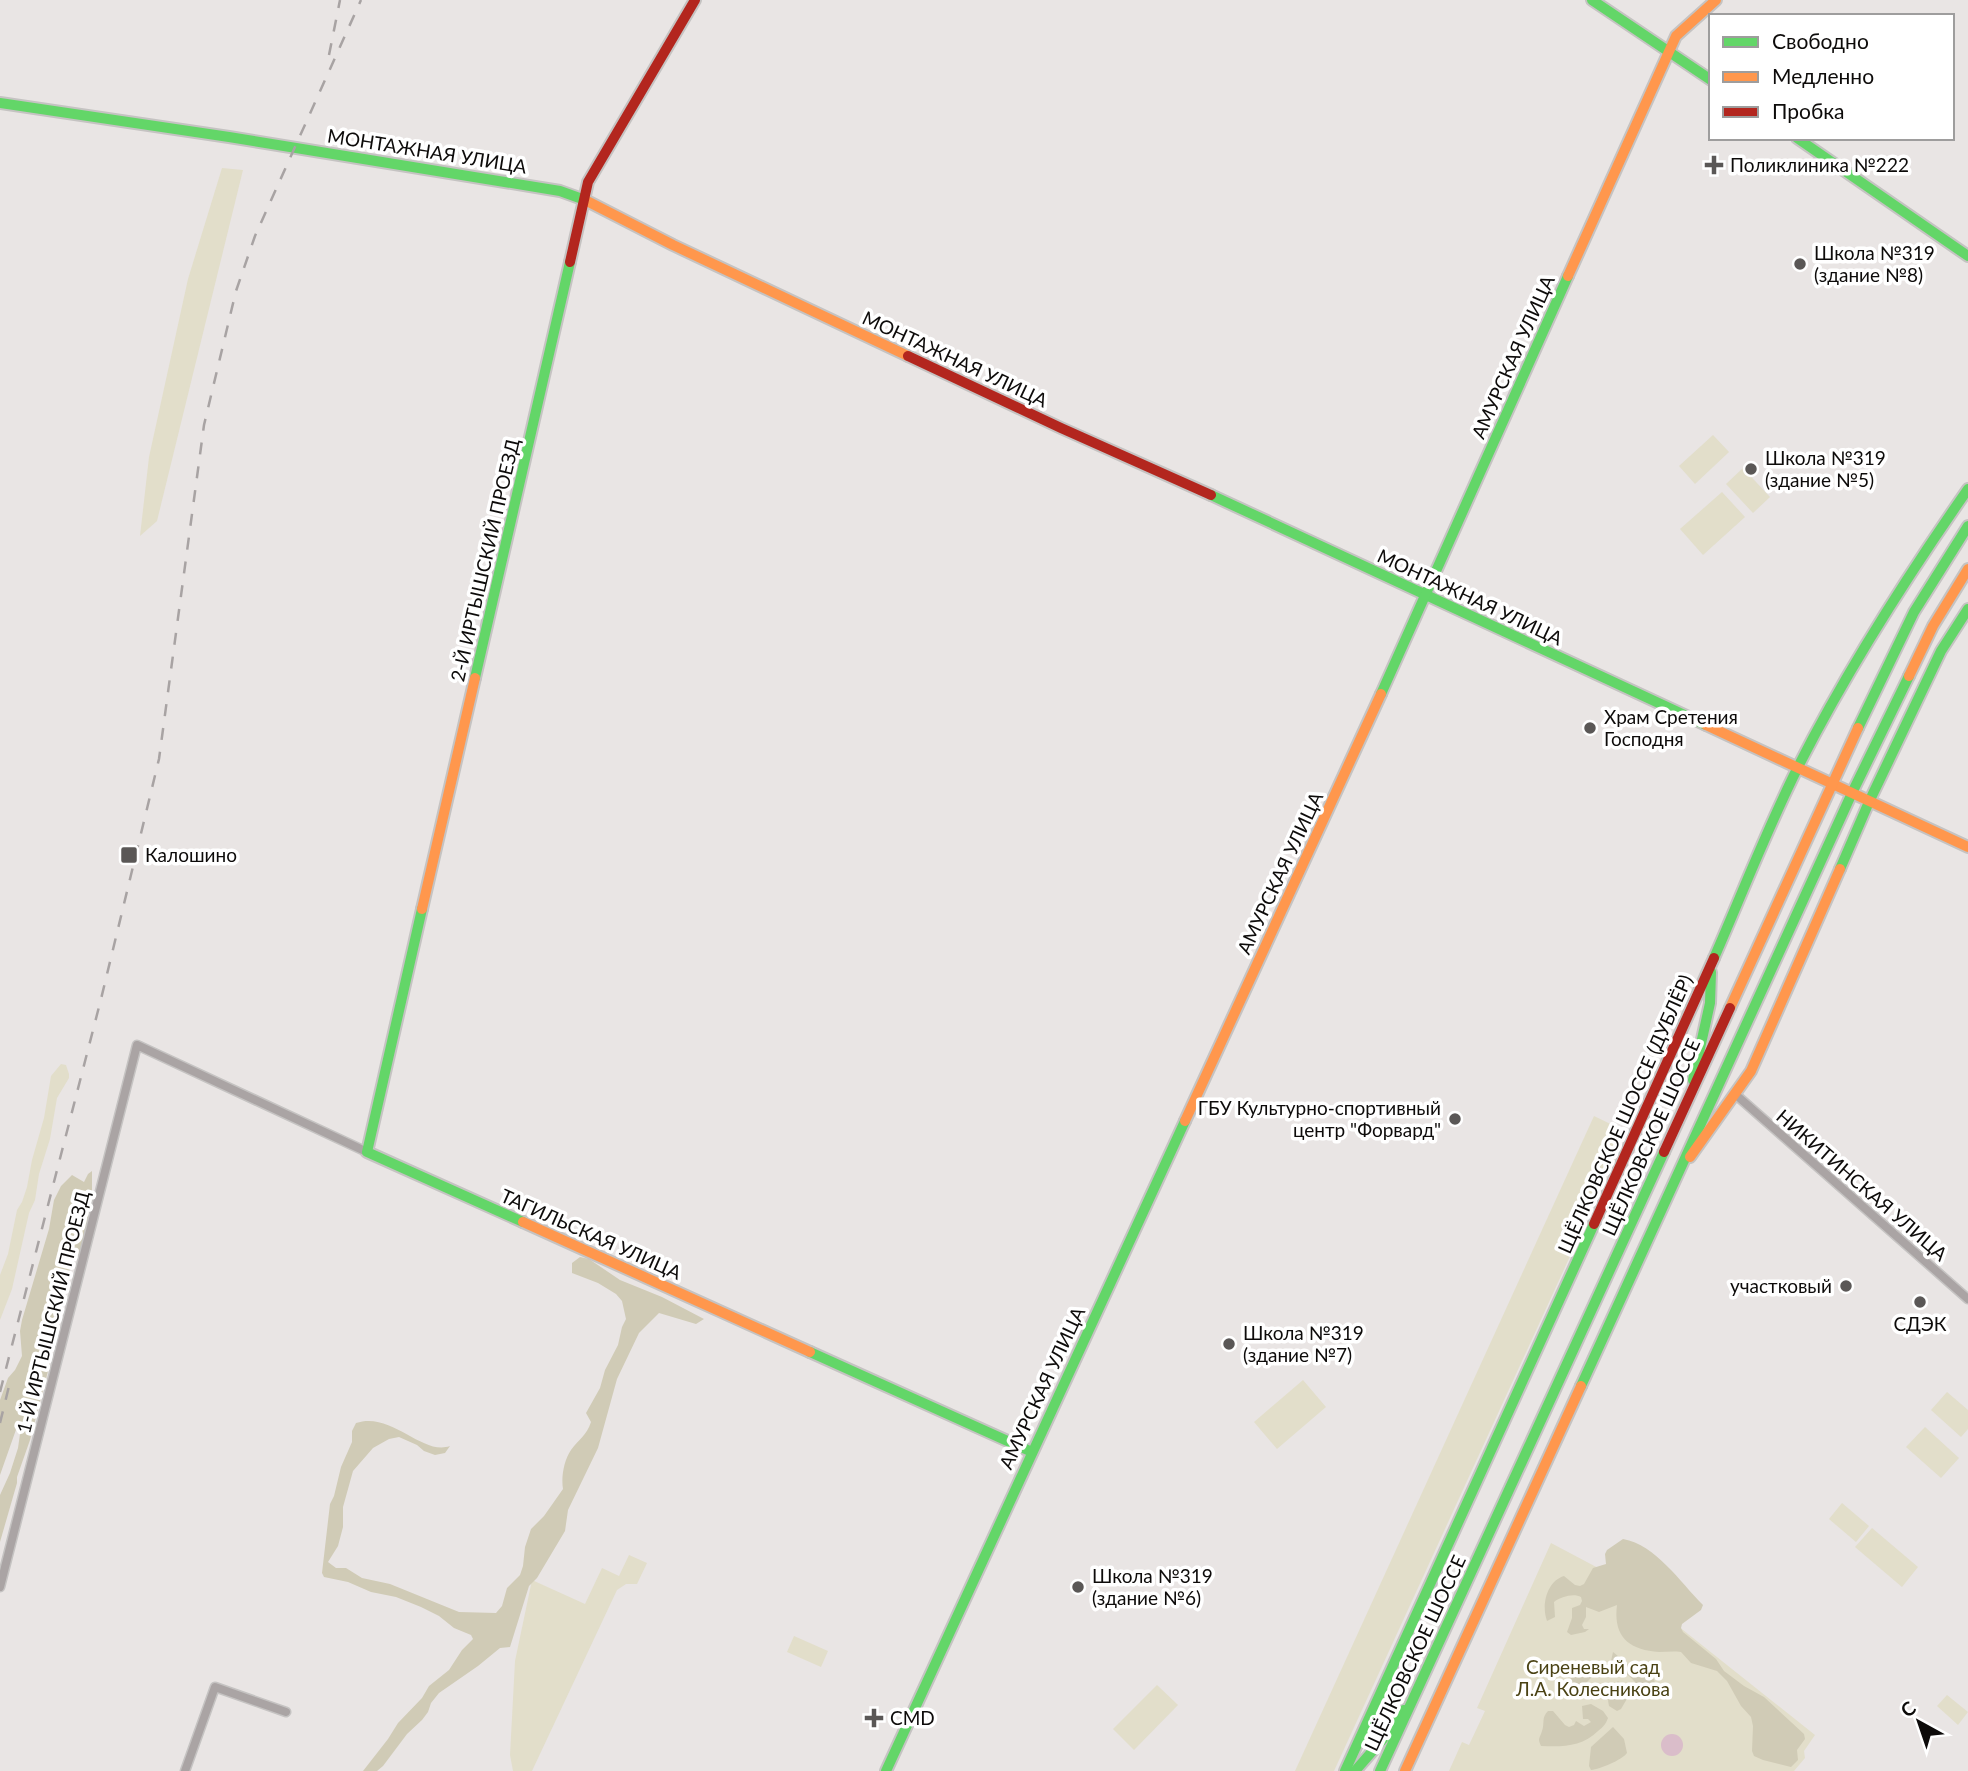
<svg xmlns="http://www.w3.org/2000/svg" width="1968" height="1771" viewBox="0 0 1968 1771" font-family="Lato,sans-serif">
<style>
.green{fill:#e2deca}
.forest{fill:#d0cbb6}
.water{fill:#dabdca}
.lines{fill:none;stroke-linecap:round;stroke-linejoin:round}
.street-casing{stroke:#c5c3c2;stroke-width:11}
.fast-casing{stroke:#c5c3c2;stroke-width:14}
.slow-casing{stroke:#c5c3c2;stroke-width:14}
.jam-casing{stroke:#c5c3c2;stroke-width:14}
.street{stroke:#aaa4a4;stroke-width:8}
.fast{stroke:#63d668;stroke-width:10}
.slow{stroke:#ff974d;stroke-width:10}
.jam{stroke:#b3261e;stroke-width:10}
.rail{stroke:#a8a3a3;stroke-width:2.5;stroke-dasharray:12 12;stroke-linecap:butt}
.poi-dot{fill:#5a5756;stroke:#fff;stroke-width:2.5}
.labels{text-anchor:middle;stroke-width:7;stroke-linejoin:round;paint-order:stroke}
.street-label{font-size:19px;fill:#0d0b0a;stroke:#fff}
.poi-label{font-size:19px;fill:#0d0b0a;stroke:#fff;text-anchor:start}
.park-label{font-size:19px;fill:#4a4214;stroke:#fff}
</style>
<rect width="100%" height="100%" fill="#e9e5e4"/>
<g class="green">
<path d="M222 168 243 170 157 521 140 536 149 457 188 279Z"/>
<path d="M1713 435 1729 452 1695 484 1679 466Z"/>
<path d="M1743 468 1770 497 1753 513 1726 484Z"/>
<path d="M1722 492 1745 517 1703 555 1680 529Z"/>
<path d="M61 1064 66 1065 69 1074V1078L57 1098 50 1139 39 1174 35 1200 29 1213 12 1289 0 1320V1275L8 1254 17 1210 22 1202 27 1187 32 1160 44 1118 51 1076Z"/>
<path d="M1594 1116 1627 1132 1334 1771H1295Z"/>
<path d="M1303 1380 1326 1407 1277 1449 1254 1422Z"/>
<path d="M1947 1392 1968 1410V1429L1961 1437 1931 1410Z"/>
<path d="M1925 1427 1959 1458 1941 1478 1906 1447Z"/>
<path d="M1842 1503 1869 1526 1856 1542 1829 1519Z"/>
<path d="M1872 1528 1918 1567 1902 1587 1855 1547Z"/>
<path d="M1551 1543 1619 1579 1815 1735 1804 1751 1805 1758 1794 1771H1449L1462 1742 1469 1745 1485 1711 1477 1708Z"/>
<path d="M629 1555 647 1563 637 1584H626L617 1590 532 1771H513L510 1755 515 1661 532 1580 585 1604 602 1568 619 1576Z"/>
<path d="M794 1636 828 1651 821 1667 787 1652Z"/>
<path d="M1157 1685 1178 1705 1134 1750 1113 1729Z"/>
<path d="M1947 1695 1968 1712 1958 1725 1937 1706Z"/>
</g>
<g class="forest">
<path d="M92 1171V1194L83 1247 70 1269 65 1288 64 1297 60 1306V1321L53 1336V1351L46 1379 30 1440 17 1477V1483L0 1542V1495L10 1473 18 1448 21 1427 18 1424 0 1475V1400L8 1378 15 1370 22 1356 20 1331 22 1320 49 1229 54 1200 61 1186 72 1175 84 1182 88 1174Z"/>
<path d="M580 1257 589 1259 620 1280 662 1297 704 1319 696 1324 659 1313 639 1333 617 1379 598 1448 568 1510 565 1531 537 1578 529 1586 510 1647 500 1648 478 1666 439 1693 431 1703 428 1712 422 1720 407 1734 383 1766 377 1771H363L388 1739 398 1723 422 1698 429 1686 449 1670 462 1650 473 1639 471 1635 454 1628 439 1616 421 1607 396 1597 371 1592 348 1582 324 1577 322 1573 330 1504 334 1496 341 1467 352 1442V1431L356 1423C392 1411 422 1456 450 1446L445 1453 435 1455 424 1451 417 1445 399 1437 389 1439 373 1448 353 1471 343 1507V1527L338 1546 328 1562 336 1568H346L362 1578 390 1584 459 1612 496 1613 502 1606 507 1588 520 1575 523 1566 525 1547 531 1529 544 1516 563 1489C561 1477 564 1460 571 1450 578 1440 587 1435 591 1422L586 1413 600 1388 605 1370 618 1345 622 1327 626 1319 622 1301 616 1294 598 1283 572 1273V1263Z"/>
<path d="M1623 1539C1656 1545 1680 1582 1703 1605L1701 1610 1682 1624 1681 1628 1683 1632 1716 1659 1724 1671 1744 1686 1764 1697 1804 1734 1805 1739 1797 1750 1798 1760 1791 1767 1763 1760 1754 1756 1752 1751 1753 1726 1751 1717 1741 1706 1727 1681 1717 1671 1691 1663 1681 1652C1673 1651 1666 1652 1659 1652 1628 1650 1613 1636 1617 1605L1599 1612 1586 1607V1617L1582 1625 1584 1629H1589L1585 1632 1571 1635 1567 1632 1572 1618V1608L1580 1605 1582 1601 1581 1597C1573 1593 1561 1597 1554 1602L1555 1617 1547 1621C1541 1605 1547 1581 1564 1576L1575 1585 1580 1586 1584 1584 1593 1568 1606 1564 1605 1554 1607 1550Z"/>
<path d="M1613 1652 1641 1675 1654 1679 1656 1688 1650 1696 1641 1699 1636 1697 1635 1682C1628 1673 1618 1671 1611 1661Z"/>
<path d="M1582 1670 1596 1673 1581 1688 1568 1683 1570 1679Z"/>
<path d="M1618 1681 1628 1692V1697L1621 1709 1617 1711 1609 1706C1606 1695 1611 1689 1618 1681Z"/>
<path d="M1591 1704 1603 1711 1608 1718C1606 1724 1603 1727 1598 1731 1582 1747 1562 1747 1541 1746 1537 1738 1540 1738 1542 1731 1545 1723 1541 1718 1548 1711H1553L1565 1725 1569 1727 1574 1725 1576 1721 1584 1726 1591 1722 1588 1719H1583L1582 1706Z"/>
<path d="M1613 1727 1624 1739 1627 1753C1622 1760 1600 1769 1591 1770L1589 1766 1591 1747Z"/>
</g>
<circle class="water" cx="1672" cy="1745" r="11"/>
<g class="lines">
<defs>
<g id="street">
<path d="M1735 1094 1968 1299"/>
<path d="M0 1587 137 1045 367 1152"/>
<path d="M185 1771 215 1687 286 1712"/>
</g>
<g id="fast">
<path d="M1592 0 1711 80"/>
<path d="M0 103 229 137 560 191 585 200"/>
<path d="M1797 138 1968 256"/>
<path d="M1211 495 1706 725"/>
<path d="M475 678 570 262"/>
<path d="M1381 694 1568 276"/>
<path d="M1858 728 1914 612 1968 526"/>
<path d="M1840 869 1869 802 1941 651 1968 609"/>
<path d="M422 909 367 1152 523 1222"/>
<path d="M1714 958C1742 894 1767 829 1798 767 1847 670 1906 578 1968 489"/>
<path d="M1693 1080 1710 1003 1711 972"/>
<path d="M810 1352 1032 1452"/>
<path d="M1581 1386 1852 793 1909 676"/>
<path d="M886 1771 1185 1121"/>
<path d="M1345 1771 1594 1224"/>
<path d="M1355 1771 1390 1731 1404 1710"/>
<path d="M1380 1771 1664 1152"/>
</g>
<g id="slow">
<path d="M585 200 673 245 908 356"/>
<path d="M1568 276 1676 36 1716 0"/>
<path d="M1909 676 1933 626 1968 569"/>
<path d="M1706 725 1968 847"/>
<path d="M422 909 475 678"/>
<path d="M1730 1008 1858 728"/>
<path d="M1185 1121 1381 694"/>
<path d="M1690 1157 1751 1071 1840 869"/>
<path d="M523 1222 810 1352"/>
<path d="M1405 1771 1581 1386"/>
</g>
<g id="jam">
<path d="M570 262 588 182 695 0"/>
<path d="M908 356 1061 428 1211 495"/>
<path d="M1664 1152 1730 1008"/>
<path d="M1594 1224 1714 958"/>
</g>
</defs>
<use href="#street" class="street-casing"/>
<use href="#fast" class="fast-casing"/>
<use href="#slow" class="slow-casing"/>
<use href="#jam" class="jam-casing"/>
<use href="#street" class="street"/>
<use href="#fast" class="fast"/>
<use href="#slow" class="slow"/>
<use href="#jam" class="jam"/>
<g class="rail">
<path d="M329 55 340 0"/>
<path d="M0 1392 101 999 159 759 204 425 236 291 255 236 361 0"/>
<path d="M0 1423 10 1382"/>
</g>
</g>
<g class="poi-dot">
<path d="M1710.5 154.5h7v7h7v7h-7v7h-7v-7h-7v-7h7z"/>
<circle cx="1800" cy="264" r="7"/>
<circle cx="1751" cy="469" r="7"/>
<circle cx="1590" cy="728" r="7"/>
<rect x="120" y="846" width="18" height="18" rx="3.5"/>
<circle cx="1455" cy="1119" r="7"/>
<circle cx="1846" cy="1286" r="7"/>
<circle cx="1920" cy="1302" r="7"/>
<circle cx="1229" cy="1344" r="7"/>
<circle cx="1078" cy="1587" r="7"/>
<path d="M870.5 1707.5h7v7h7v7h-7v7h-7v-7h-7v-7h7z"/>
</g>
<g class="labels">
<g class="street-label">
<text transform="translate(427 151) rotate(9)" y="7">МОНТАЖНАЯ УЛИЦА</text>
<text transform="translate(1513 357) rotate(-66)" y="7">АМУРСКАЯ УЛИЦА</text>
<text transform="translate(955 359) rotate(25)" y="7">МОНТАЖНАЯ УЛИЦА</text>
<text transform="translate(485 560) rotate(-77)" y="7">2-Й ИРТЫШСКИЙ ПРОЕЗД</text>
<text transform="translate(1470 597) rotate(25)" y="7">МОНТАЖНАЯ УЛИЦА</text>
<text transform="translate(1280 873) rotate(-65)" y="7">АМУРСКАЯ УЛИЦА</text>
<text transform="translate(1625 1114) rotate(-66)" y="7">ЩЁЛКОВСКОЕ ШОССЕ (ДУБЛЁР)</text>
<text transform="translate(1651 1137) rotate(-66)" y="7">ЩЁЛКОВСКОЕ ШОССЕ</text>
<text transform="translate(1862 1185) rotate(41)" y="7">НИКИТИНСКАЯ УЛИЦА</text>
<text transform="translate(591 1234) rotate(24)" y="7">ТАГИЛЬСКАЯ УЛИЦА</text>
<text transform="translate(53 1312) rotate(-76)" y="7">1-Й ИРТЫШСКИЙ ПРОЕЗД</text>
<text transform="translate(1042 1388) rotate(-65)" y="7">АМУРСКАЯ УЛИЦА</text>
<text transform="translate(1415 1653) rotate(-65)" y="7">ЩЁЛКОВСКОЕ ШОССЕ</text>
</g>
<g class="poi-label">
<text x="1730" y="172">Поликлиника №222</text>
<text x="1814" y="260">Школа №319<tspan x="1814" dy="22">(здание №8)</tspan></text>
<text x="1765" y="465">Школа №319<tspan x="1765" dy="22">(здание №5)</tspan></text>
<text x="1604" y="724">Храм Сретения<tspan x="1604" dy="22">Господня</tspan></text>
<text x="145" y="862">Калошино</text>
<text x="1441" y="1115" text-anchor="end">ГБУ Культурно-спортивный<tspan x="1441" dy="22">центр "Форвард"</tspan></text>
<text x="1832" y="1293" text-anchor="end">участковый</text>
<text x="1920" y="1331" text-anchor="middle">СДЭК</text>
<text x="1243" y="1340">Школа №319<tspan x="1243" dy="22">(здание №7)</tspan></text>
<text x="1092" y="1583">Школа №319<tspan x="1092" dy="22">(здание №6)</tspan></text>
<text x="890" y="1725">CMD</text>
</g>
<g class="park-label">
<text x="1593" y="1674">Сиреневый сад<tspan x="1593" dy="22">Л.А. Колесникова</tspan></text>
</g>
</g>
<rect x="1709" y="14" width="245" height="126" fill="#ffffff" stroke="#9e9d9d" stroke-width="2"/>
<rect x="1723" y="37" width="35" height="10" fill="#63d668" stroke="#9e9d9d" stroke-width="2"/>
<text x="1772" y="49" font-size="21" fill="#0d0b0a">Свободно</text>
<rect x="1723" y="72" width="35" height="10" fill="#ff974d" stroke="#9e9d9d" stroke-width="2"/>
<text x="1772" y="84" font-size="21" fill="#0d0b0a">Медленно</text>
<rect x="1723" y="107" width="35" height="10" fill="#b3261e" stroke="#9e9d9d" stroke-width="2"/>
<text x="1772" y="119" font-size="21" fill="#0d0b0a">Пробка</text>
<g transform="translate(1919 1722) rotate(320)" stroke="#ffffff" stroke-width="5" paint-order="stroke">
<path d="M0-5L12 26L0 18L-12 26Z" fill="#0d0b0a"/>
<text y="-10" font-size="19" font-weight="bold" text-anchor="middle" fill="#0d0b0a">С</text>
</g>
</svg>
